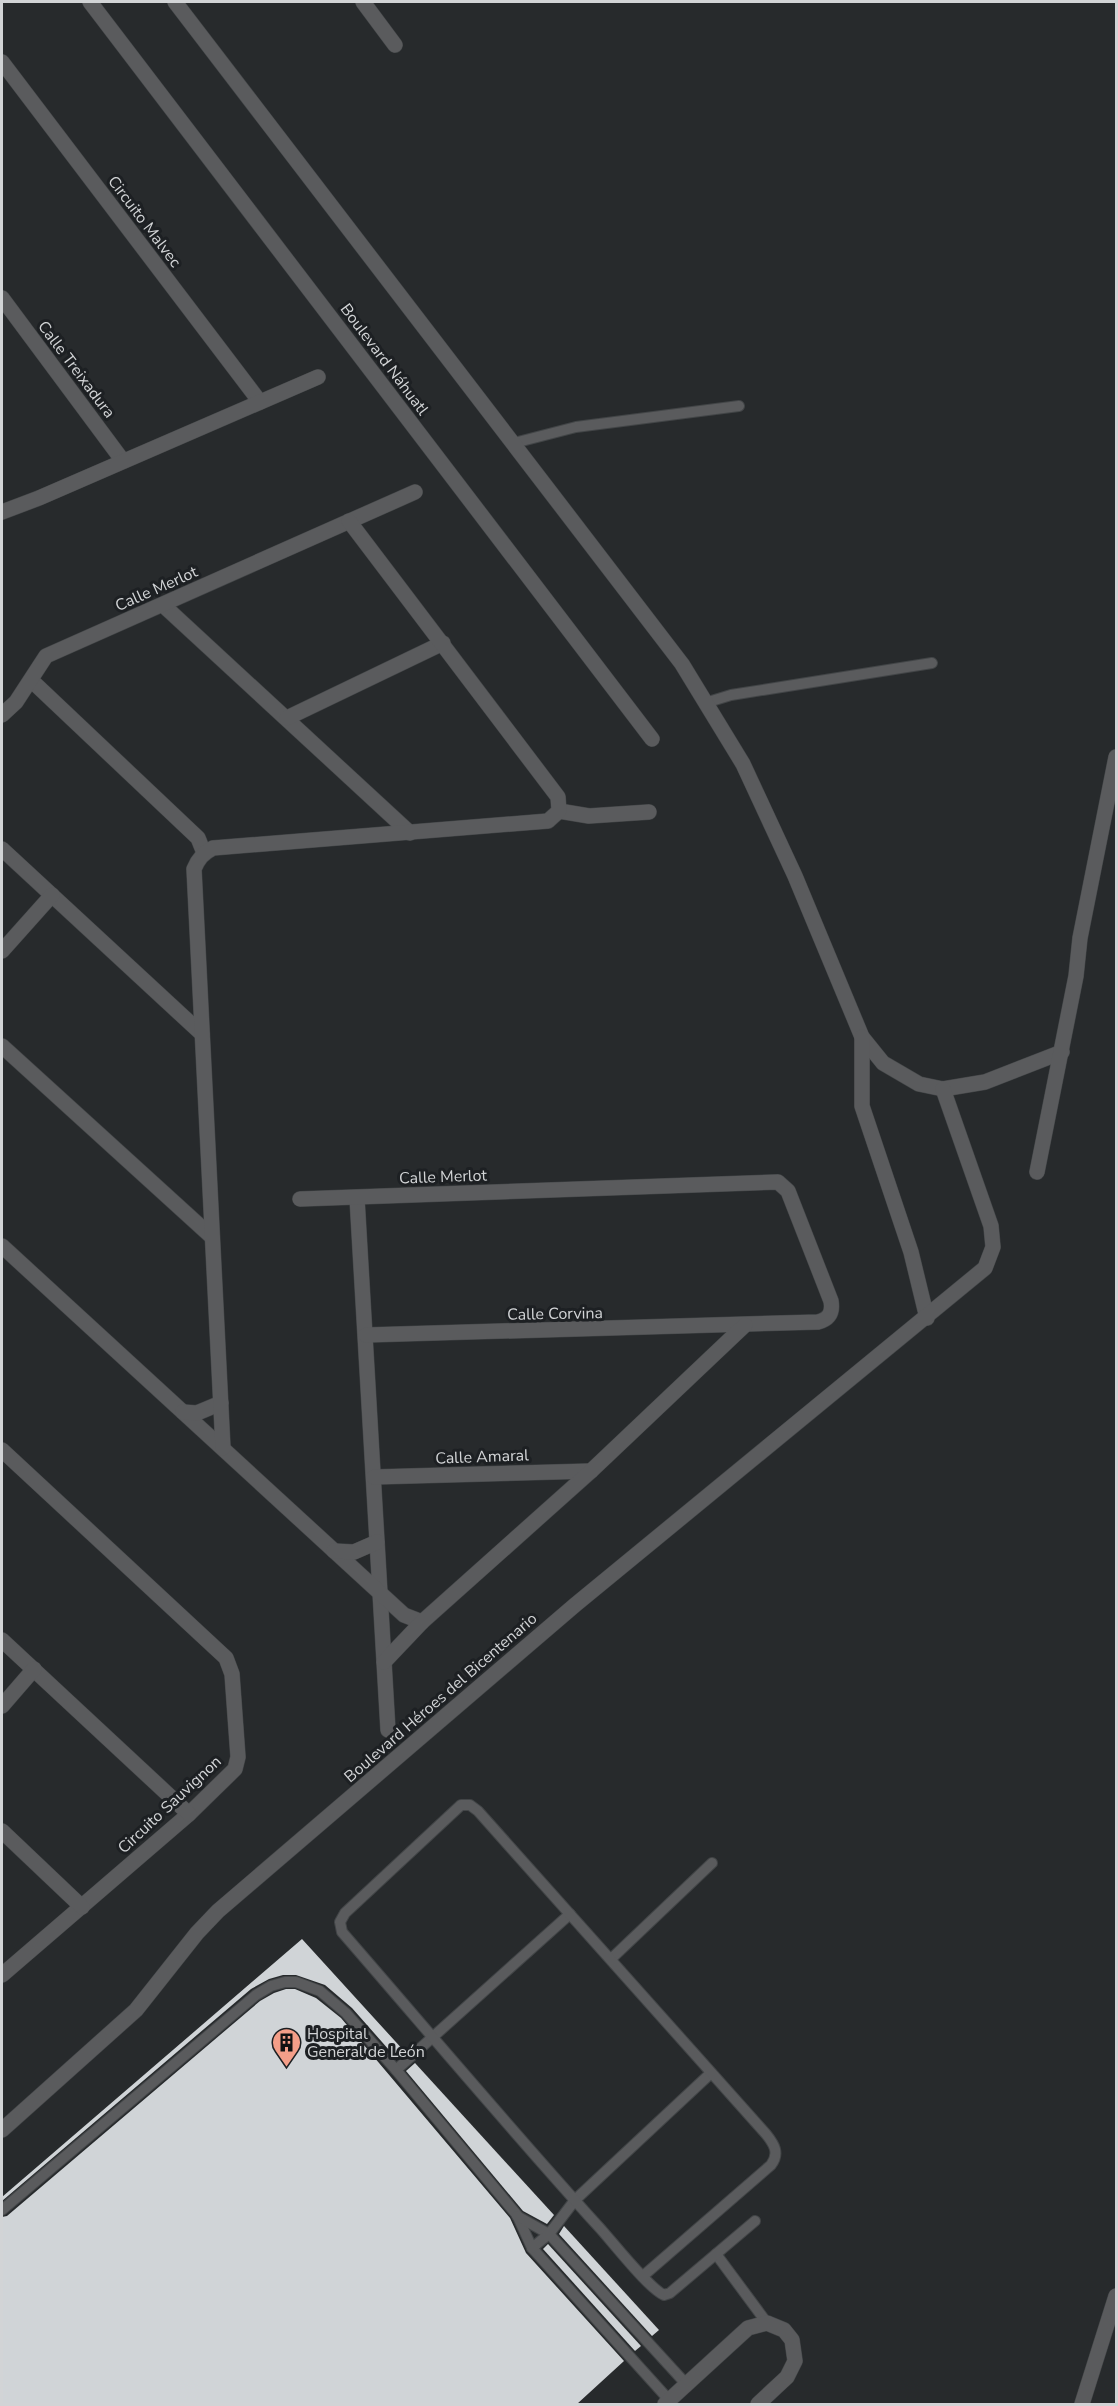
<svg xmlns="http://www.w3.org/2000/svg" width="1118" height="2406" viewBox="0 0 1118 2406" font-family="'Nunito Sans',sans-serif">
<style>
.building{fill:#d0d4d7}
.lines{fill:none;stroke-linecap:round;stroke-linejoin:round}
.lane-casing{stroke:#424547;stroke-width:12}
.street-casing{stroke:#424547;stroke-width:16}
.lane{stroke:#5a5b5d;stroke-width:10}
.street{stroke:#5a5b5d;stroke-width:15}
.labels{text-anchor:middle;stroke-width:6;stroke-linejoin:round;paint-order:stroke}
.street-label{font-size:16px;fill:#d2d4d6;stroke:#1d2023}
.poi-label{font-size:16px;fill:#d2d4d6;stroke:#1d2023;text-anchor:start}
</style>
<rect width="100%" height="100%" fill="#272a2c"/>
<g class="building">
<path d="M302 1939 405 2052 397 2059 352 2008 325 1985 296 1975H283L269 1979 251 1989 2 2201V2197Z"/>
<path d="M286 1989H295L316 1998 341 2018 510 2218 526 2253 624 2361 577 2404H2V2217L7 2216 260 2001 274 1993Z"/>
<path d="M415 2063 554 2215 547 2224 523 2211 406 2071Z"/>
<path d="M564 2226 659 2330 652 2336 559 2234Z"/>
<path d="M548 2244 641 2346 635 2351 543 2249Z"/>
</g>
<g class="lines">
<defs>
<g id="lane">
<path d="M514 443 576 427 739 406"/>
<path d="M705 703 731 695 932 663"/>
<path d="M611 1959 712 1863"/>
<path d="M396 2070 570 1914"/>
<path d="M2 2210 256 1995 271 1986 285 1982H296L320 1991 346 2013 396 2070 517 2215 532 2248 670 2401"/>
<path d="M517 2216 549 2234 687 2385"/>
<path d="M532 2248 549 2234 575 2200 711 2073"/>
<path d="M716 2254 767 2323"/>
<path d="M643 2276 771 2165C780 2153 774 2144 766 2134L478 1811 470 1805H461L345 1913 340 1922 342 1932C427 2030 511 2130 598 2226 612 2241 648 2288 664 2295L670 2293 755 2221"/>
</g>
<g id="street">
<path d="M90 2 652 739"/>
<path d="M175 2 682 664 743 764 795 876 862 1037 883 1063 919 1084 943 1089 985 1082 1062 1052"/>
<path d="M363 2 395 45"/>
<path d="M2 62 260 402"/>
<path d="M2 298 123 461"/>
<path d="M2 512 39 498 318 377"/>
<path d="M163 605 410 833"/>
<path d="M31 680 198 838 204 853"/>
<path d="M2 715 16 702 46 656 415 492"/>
<path d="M287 718 443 643"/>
<path d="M559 811 589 816 649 812"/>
<path d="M2 849 202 1034"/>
<path d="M2 951 52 895"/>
<path d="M862 1037V1106L911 1252 927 1318"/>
<path d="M2 1046 212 1237"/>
<path d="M1037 1172 1076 976 1080 938 1116 757"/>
<path d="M357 1198 388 1730"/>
<path d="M300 1199 778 1182 788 1191 831 1301C833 1313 829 1319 818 1322L366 1335"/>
<path d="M2 1246 404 1615 422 1622"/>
<path d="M183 1412 197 1413 221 1403"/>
<path d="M223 1448 194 869C198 859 203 853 213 848L548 821 559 811 558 797 349 521"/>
<path d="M2 1450 226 1658 232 1674 238 1757 235 1769 189 1814 2 1975"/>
<path d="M374 1477 591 1471"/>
<path d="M334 1551 354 1552 377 1542"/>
<path d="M2 1640 189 1814"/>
<path d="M384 1662 422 1622 591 1471 745 1325"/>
<path d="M2 1706 34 1669"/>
<path d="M2 1831 82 1907"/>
<path d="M2 2130 136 2010 197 1933 218 1911 575 1605 985 1268 993 1247 991 1226 943 1089"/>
<path d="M665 2404 748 2328 767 2323 784 2330 792 2340 795 2361 787 2377 758 2404"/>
<path d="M1082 2404 1116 2296"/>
</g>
</defs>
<use href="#lane" class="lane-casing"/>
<use href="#street" class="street-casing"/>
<use href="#lane" class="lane"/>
<use href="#street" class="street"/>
</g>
<defs>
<symbol id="building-pin" viewBox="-11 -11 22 30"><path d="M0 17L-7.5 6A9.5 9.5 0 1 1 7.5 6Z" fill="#f49e88" stroke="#1d2023"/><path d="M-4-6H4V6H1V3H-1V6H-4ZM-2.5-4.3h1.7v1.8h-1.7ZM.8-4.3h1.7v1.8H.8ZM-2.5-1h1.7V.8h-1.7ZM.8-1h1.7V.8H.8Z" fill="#111"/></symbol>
</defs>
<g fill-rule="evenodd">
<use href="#building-pin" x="270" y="2026" width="33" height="45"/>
</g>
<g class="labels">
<g class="street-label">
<text transform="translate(145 221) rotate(53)" y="6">Circuito Malvec</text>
<text transform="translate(385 359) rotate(53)" y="6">Boulevard Náhuatl</text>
<text transform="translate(77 369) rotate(53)" y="6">Calle Treixadura</text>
<text transform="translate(156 588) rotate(-24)" y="6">Calle Merlot</text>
<text transform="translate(443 1176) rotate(-2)" y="6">Calle Merlot</text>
<text transform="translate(555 1313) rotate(-1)" y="6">Calle Corvina</text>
<text transform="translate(482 1456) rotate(-2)" y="6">Calle Amaral</text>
<text transform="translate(440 1697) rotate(-41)" y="6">Boulevard Héroes del Bicentenario</text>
<text transform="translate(169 1804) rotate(-43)" y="6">Circuito Sauvignon</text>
</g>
<g class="poi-label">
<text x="307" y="2039">Hospital<tspan x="307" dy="18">General de León</tspan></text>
</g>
</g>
<rect width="1118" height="2406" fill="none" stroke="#d2d4d6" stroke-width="6"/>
</svg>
